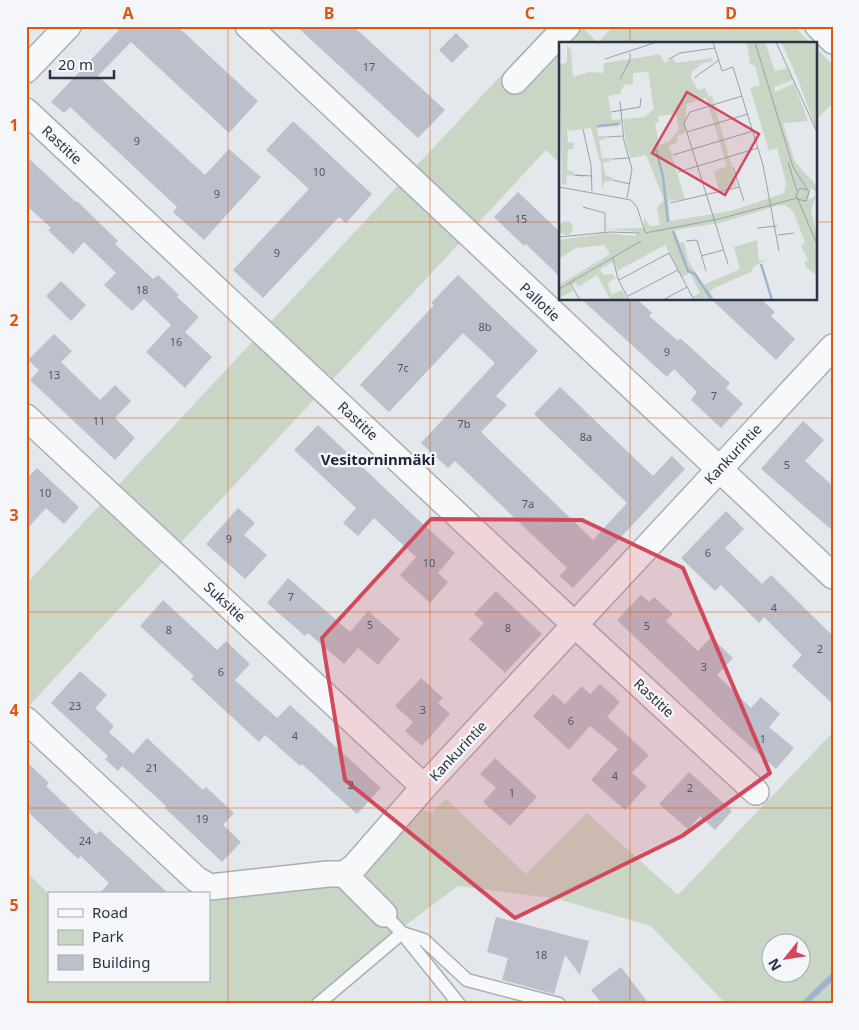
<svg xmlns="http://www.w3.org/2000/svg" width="859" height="1030" viewBox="0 0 859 1030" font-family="'Noto Sans',sans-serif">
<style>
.green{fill:#c9d6c5;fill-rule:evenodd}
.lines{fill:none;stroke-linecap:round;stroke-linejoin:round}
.stream{stroke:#9fb4cc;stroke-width:6}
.building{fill:#bbc0ca}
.lane-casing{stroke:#a9aeb7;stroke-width:15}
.street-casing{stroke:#a9aeb7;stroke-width:28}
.lane{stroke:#f7f8fa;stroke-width:12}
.street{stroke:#f7f8fa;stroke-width:25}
.marked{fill:#d1495b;fill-opacity:0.2;stroke:#d1495b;stroke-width:4;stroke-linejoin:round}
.grid{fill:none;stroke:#df570f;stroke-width:1;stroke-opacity:0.55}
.labels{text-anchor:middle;stroke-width:5;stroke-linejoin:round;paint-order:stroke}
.number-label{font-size:11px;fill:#4f5766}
.street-label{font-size:14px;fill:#2b3445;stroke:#f4f6f9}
.neighbourhood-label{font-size:15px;font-weight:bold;fill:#1d2536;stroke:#f4f6f9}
.inset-river{fill:none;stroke:#9fb4cc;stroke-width:2.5}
.inset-road{fill:none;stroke:#9a9fa9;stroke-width:1}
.view{fill:#d1495b;fill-opacity:0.15;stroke:#d1495b;stroke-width:2.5}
.inset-edge{fill:none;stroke:#2b3445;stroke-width:2.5}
.neatline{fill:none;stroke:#df570f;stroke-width:2}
.grid-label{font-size:16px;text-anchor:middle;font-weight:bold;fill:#df570f}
</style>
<rect width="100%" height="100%" fill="#e4e7ec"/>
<g class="green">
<path d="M547 26H581L598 43 613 26H794L811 44H560V163L546 150 26 709V584Z"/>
<path d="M815 47 833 65V103L815 121Z"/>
<path d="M833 732V1004H726L651 926 558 899 458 886 402 928 352 876 418 807 431 813 446 799 526 874 587 813 678 895ZM772 942H802V972H772Z"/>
<path d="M26 872 49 894V981H209V899L212 896 315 885 336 888 346 881 397 933 313 1004H26Z"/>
</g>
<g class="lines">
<path class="stream" d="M804 1004 833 976"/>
</g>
<g class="building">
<path d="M114 26H177L258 101 229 133 131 42 98 76 205 175 229 149 261 177 204 240 173 212 177 207 70 107 64 113 51 102 119 30Z"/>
<path d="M296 26H353L445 110 418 138Z"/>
<path d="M456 33 469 46 452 63 439 50Z"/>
<path d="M293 121 372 194 346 223 339 217 263 298 233 270 309 189 266 150Z"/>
<path d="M26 156 76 202 77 201 118 241 115 244 153 279 158 275 179 295 177 297 199 317 185 332 212 357 185 388 146 352 171 325 144 299 132 311 104 285 116 273 84 242 73 254 48 230 51 228 26 205Z"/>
<path d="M518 192 560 232V277L526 244 524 246 494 217Z"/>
<path d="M458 275 538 351 496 396 507 405 481 432 593 540 627 503 534 414 560 387 653 476 672 456 685 469 573 588 559 576 567 568 455 461 448 468 421 443 495 363 463 333 389 412 360 385 434 305 431 303Z"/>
<path d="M61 281 86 305 71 321 46 296Z"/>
<path d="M581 299H637L652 313 649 316 678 341 680 338 730 383 726 388 743 404 721 428 691 400 697 392 674 369 667 377Z"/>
<path d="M711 299H761L775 312 771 316 795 339 776 360Z"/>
<path d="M54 334 72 351 61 362 100 400 115 385 131 401 115 418 135 438 115 460 30 380 39 370 28 360Z"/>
<path d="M803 421 824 440 805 461 833 486V531L761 469Z"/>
<path d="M318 425 414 516 455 553 438 573 448 582 430 603 400 575 416 557 374 518 358 536 343 523 356 508 294 450Z"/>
<path d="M37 468 79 507 64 524 46 508 26 530V479Z"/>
<path d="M238 508 255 523 244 535 267 555 245 579 206 544Z"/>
<path d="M726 511 744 529 725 548 762 584 771 575 833 636V704L792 666 802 655 764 617 759 623 721 585 715 591 681 558Z"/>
<path d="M288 578 350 632 368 611 400 639 378 665 358 648 344 664 308 633 305 636 267 603Z"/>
<path d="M496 591 542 634 505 673 469 639 484 623 474 614Z"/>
<path d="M641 595 649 602 654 597 673 614 666 621 698 651 711 637 733 658 717 675 751 708 761 697 780 714 769 727 794 748 776 769 732 730 617 620Z"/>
<path d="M163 600 217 650 226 641 250 664 235 680 277 718 290 705 381 788 357 814 302 764 300 766 265 735 259 742 191 679 194 676 140 626Z"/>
<path d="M80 671 107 695 95 708 114 726 109 732 133 754 147 738 203 790 206 787 234 813 223 825 241 842 222 862 165 808 166 806 122 766 118 771 105 759 108 756 51 703Z"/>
<path d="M421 678 443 698 438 703 450 714 422 746 405 731 413 722 395 706Z"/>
<path d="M600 684 620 702 607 717 649 755 632 773 647 786 625 810 591 780 618 749 590 726 569 750 533 716 553 694 565 704 582 686 590 694Z"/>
<path d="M495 758 537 797 510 826 483 802 496 788 480 774Z"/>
<path d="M26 761 49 783 46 786 96 834 100 831 169 894H99L109 883 81 856 78 859 26 810Z"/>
<path d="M689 772 732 811 715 830 700 816 688 829 659 804Z"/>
<path d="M496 917 589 941 580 975 565 955 554 994 502 980 508 958 487 952Z"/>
<path d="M621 967 649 1004H602L591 990Z"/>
</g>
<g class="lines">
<defs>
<g id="lane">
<path d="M384 914 402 933 424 940 467 980 559 1004"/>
<path d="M318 1004 402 933 459 1004"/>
</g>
<g id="street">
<path d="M248 26 833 576"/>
<path d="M818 26 833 41"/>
<path d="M26 70 68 26"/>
<path d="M515 81 567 26"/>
<path d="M26 111 575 625 756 792"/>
<path d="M26 417 424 787"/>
<path d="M26 720 196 879 210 887 328 874H344L355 866 424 787 833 347"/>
<path d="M344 874 384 914"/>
</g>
</defs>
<use href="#lane" class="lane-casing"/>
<use href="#street" class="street-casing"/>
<use href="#lane" class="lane"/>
<use href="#street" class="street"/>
</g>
<path class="marked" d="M431 519 582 520 683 568 770 773 682 836 515 918 345 780 322 638Z"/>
<path class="grid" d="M228 26V1004M430 26V1004M630 26V44M26 222H560M815 222H833M630 299V1004M26 418H833M26 612H833M26 808H833"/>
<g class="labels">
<g class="number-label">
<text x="369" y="71">17</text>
<text x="137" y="145">9</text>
<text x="319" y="176">10</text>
<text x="217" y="198">9</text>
<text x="521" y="223">15</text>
<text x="277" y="257">9</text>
<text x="142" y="294">18</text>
<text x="485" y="331">8b</text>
<text x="176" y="346">16</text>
<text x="667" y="356">9</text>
<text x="403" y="372">7c</text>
<text x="54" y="379">13</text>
<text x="714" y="400">7</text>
<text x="99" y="425">11</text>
<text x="464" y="428">7b</text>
<text x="586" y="441">8a</text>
<text x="787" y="469">5</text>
<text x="45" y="497">10</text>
<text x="528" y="508">7a</text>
<text x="229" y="543">9</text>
<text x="708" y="557">6</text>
<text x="429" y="567">10</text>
<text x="291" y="601">7</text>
<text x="774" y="612">4</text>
<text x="370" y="629">5</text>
<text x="647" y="630">5</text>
<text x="508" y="632">8</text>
<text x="169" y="634">8</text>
<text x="820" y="653">2</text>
<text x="704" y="671">3</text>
<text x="221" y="676">6</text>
<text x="75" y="710">23</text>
<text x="423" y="714">3</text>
<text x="571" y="725">6</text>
<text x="295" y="740">4</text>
<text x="763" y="743">1</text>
<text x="152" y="772">21</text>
<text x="615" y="780">4</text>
<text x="351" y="789">2</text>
<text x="690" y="792">2</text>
<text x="512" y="797">1</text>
<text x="202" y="823">19</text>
<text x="85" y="845">24</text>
<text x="541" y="959">18</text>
</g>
<g class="street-label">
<text transform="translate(62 145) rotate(43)" y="5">Rastitie</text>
<text transform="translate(540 302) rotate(43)" y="5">Pallotie</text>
<text transform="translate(358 421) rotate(43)" y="5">Rastitie</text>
<text transform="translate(733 454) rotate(-47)" y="5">Kankurintie</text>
<text transform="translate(225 602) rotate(43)" y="5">Suksitie</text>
<text transform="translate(654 698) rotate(43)" y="5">Rastitie</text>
<text transform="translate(458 751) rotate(-47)" y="5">Kankurintie</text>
</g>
<g class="neighbourhood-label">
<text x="378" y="465">Vesitorninmäki</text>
</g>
</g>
<g transform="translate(559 42)">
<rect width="258" height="258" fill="#e4e7ec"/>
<path d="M188 0H206L216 29 229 26 234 38 215 45 216 50 235 41 249 79 224 81 236 120 257 143V149L252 146 249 158 257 154 252 168 257 190V233L247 225 245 220 249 219 242 204 246 200 234 169 226 163 217 164 161 181 115 188 121 201 125 200 129 218 144 243 181 227 175 205 198 198 200 219 210 217 195 224 192 230 155 246 151 250 155 257H136L134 255 141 251 131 231 123 235 106 203 58 229 57 222 52 221 41 227 44 233 54 232 56 236 49 241 52 253 63 248 68 257H51L38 233 19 245 17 241 11 244 14 249 0 256V243L51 212 45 203 17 206 0 217V198L48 191 76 194 79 190 47 187 85 186V175L91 184 101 183 98 166 105 158 87 113 72 116 67 103 64 77 86 75 95 67 89 30 74 31V42L65 43 61 52 49 54 53 78 62 77V83L38 86 39 94H47V97L40 98 43 116H52V119L44 121 46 133 54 136 53 139H46L43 147 42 123 32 86 8 89 9 100 15 101 14 107H9L8 128 15 130V134L8 133 7 143 3 142 0 23 8 20V3L12 8 14 35 30 30 44 31 45 21 90 14 100 12 106 21 113 16 117 21 153 16 154 19 130 24 143 22 133 29 132 36 139 48 146 46 150 55 153 54 178 144 160 149 155 129 168 124 147 56 127 62 126 91 118 94 119 100 110 104 126 157 109 159 111 179 172 169 225 151 227 140 218 106 210 109 191 46 201 43 196 24 191 22ZM117 72 120 88 109 100 100 103 96 81 100 80 99 74ZM223 1H257V87L239 38ZM0 186a7 7 0 1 1 14 0a7 7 0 1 1-14 0Z" fill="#c9d6c5" fill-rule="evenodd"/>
<path class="inset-river" d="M38 84 60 82M97 107 104 135 109 180M114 189 129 229 136 232 153 258M202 222 213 258"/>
<path class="inset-road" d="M154 0 163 29 174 25 204 123 220 209M196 0 234 125 250 150 247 159 238 157M217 0 258 90M46 17 98 0M110 17 121 11 156 6M135 36 160 18M61 37 71 18V11M61 59 65 99 73 127 68 156M52 70 81 65 82 56M24 87 32 123 33 149M128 90 189 72M48 95 64 94M114 113 194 89M53 117 71 116M229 120 238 149M174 125 185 159M119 130 199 106M25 134 16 133 33 134M54 138 71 142M0 145 72 158 78 165 86 190M248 148 241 146 237 153 258 202M111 161 180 145M24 165 46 171V190M198 186 218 184M86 191 160 177 238 156M219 193 235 191M0 195 51 190 80 191M127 199 138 198 147 229M142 214 164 208M54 216 59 237 70 258M169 222 125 81 131 70 183 54M60 238 110 211 135 258M11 241 21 258M0 247 82 199M69 254 119 228M104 258 128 245"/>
<path class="view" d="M128 50 200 92 166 153 93 111Z"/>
<rect width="258" height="258" class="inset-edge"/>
</g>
<rect width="859" height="1030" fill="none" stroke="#f4f6f9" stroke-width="55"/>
<rect x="48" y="892" width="162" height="90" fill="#f4f6f9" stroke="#a4a8b1"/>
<rect x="58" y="909" width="25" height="8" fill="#f7f8fa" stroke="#a4a8b1"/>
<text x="92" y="918" font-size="15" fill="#2b3445">Road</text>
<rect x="58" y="930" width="25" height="15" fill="#c9d6c5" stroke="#a4a8b1"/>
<text x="92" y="942" font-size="15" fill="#2b3445">Park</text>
<rect x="58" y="955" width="25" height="15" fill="#bbc0ca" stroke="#a4a8b1"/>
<text x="92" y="968" font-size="15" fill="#2b3445">Building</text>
<g transform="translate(786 958) rotate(240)"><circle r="24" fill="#f4f6f9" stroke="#a4a8b1"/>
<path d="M0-4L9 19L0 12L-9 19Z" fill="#d1495b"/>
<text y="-8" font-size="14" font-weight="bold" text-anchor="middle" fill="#2b3445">N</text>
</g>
<path d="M50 70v8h64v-8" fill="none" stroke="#2b3445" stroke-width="2.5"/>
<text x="58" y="70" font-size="15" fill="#2b3445" stroke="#f4f6f9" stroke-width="4" paint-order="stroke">20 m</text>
<rect x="28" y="28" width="804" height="974" class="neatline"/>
<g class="grid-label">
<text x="128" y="19">A</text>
<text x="329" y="19">B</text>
<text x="530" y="19">C</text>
<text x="731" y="19">D</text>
<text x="14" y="131">1</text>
<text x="14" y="326">2</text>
<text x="14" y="521">3</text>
<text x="14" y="716">4</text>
<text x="14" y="911">5</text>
</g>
</svg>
